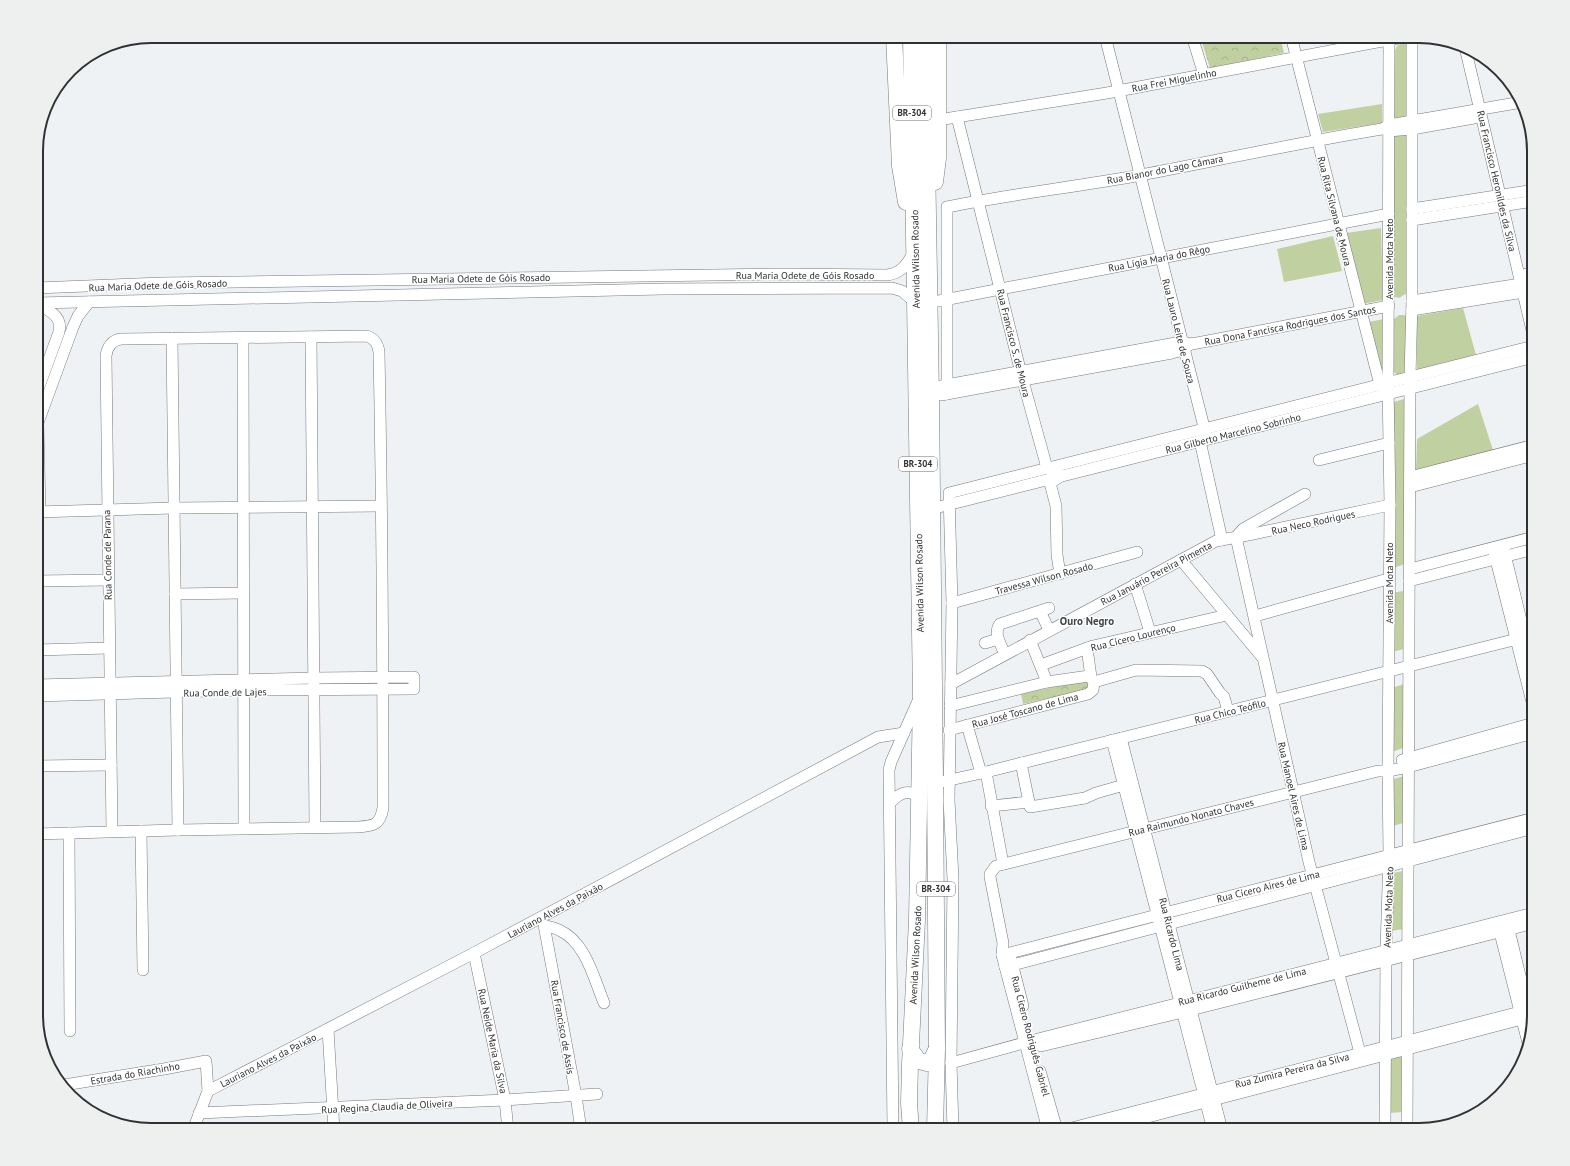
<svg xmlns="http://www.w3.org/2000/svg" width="1570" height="1166" viewBox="0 0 1570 1166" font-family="'PT Sans',sans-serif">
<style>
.green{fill:#c0d0a1}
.forest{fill:url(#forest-crowns)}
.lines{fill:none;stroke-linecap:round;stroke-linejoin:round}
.minor-casing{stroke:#777a7d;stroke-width:12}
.highway-casing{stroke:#777a7d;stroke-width:17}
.minor{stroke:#fff;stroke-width:11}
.highway{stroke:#fff;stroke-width:16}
.labels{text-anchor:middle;stroke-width:3;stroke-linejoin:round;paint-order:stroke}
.shield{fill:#fff;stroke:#6d6f70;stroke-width:1}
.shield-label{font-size:9px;font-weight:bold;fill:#2f3132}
.street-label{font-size:10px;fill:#2f3132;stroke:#fff}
.neighbourhood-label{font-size:11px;font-weight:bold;fill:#424547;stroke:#fff}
.rim{fill:none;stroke:#2f3132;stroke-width:2}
</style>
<defs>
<pattern id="forest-crowns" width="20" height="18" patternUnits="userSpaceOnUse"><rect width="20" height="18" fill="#c0d0a1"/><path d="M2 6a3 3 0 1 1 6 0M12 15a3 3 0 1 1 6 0" fill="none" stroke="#a5b38b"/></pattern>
</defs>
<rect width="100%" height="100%" fill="#eff2f5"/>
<g class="green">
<path d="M1408 43 1407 117 1393 120 1395 51C1397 43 1401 44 1408 43Z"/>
<path d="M1382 104V123L1323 132 1318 114Z"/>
<path d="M1407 133V293L1399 298 1395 297 1393 294V136Z"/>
<path d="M1381 228 1383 300 1363 304 1346 233Z"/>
<path d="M1333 236 1342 271 1284 282 1277 249Z"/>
<path d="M1463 308 1476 355 1417 370V316Z"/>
<path d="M1399 315H1404L1407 317 1405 373 1399 376 1394 372V319Z"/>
<path d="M1384 319 1385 368H1380L1368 322Z"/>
<path d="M1407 398 1405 564 1393 568 1394 402Z"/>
<path d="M1478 404 1493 450 1416 471 1417 439Z"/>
<path d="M1403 591 1404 649 1392 652 1391 593Z"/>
<path d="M1404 684 1403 748 1392 752V688Z"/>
<path d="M1404 776 1403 823 1393 826 1394 779Z"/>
<path d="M1403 871 1404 929 1391 931 1393 873Z"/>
<path d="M1405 1055 1403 1112 1389 1113 1390 1058Z"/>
</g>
<g class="forest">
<path d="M177 36H278L279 42 177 44Z"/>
<path d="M1200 36H1280L1284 53 1210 68Z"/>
<path d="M1086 680 1089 682V689L1023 704 1021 694Z"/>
</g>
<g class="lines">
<defs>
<g id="minor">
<path d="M1105 36 1206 435"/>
<path d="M1192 36 1204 75"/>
<path d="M1291 36 1380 385"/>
<path d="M1465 47 1534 339"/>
<path d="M957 117 1023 381 1047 468 1061 476 1050 483 1056 506 1057 555 1060 574"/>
<path d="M938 120 1107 93 1409 36"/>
<path d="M1388 131 1412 129 1474 118"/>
<path d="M1412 209 1534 190"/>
<path d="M1412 220 1534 201"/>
<path d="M1526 274 1534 307"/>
<path d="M36 288 162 283 445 279 783 274 887 275C902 273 907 264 914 252"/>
<path d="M939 301 1389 214"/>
<path d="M1412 301 1527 283"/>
<path d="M36 303 663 289 892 288 902 291 916 303"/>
<path d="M1412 310 1530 291"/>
<path d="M311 337 315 827"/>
<path d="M172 338 178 830"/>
<path d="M243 338 244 828"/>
<path d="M941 386 1181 342 1192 344 1389 306"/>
<path d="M947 394V207C1011 194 1076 187 1141 175 1221 160 1301 142 1382 129L1389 125 1522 102"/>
<path d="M36 395 59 332C63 316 49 311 37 303"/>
<path d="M941 395 1172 353 1183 350 1188 346"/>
<path d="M38 424 40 512"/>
<path d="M36 428 73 327 78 316 89 302"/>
<path d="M1200 441 1222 540"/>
<path d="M1319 460 1389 443"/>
<path d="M1410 477 1534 445"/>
<path d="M1410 487 1534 455"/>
<path d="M931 509 1534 357"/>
<path d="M36 512 174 508 381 506"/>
<path d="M1236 537 1309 862 1360 1053"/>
<path d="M1236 537 1243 529 1305 494"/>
<path d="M1503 546 1534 674"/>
<path d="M1493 548 1534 710"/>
<path d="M1181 560 1262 657"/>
<path d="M1410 569 1534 537"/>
<path d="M36 581 108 580"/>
<path d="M1409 581 1534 549"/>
<path d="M1135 584 1150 632"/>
<path d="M175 594 243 593"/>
<path d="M952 603 1137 552"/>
<path d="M1040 611 1049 630"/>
<path d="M1255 616 1388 579"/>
<path d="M1030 640 1047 682"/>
<path d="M985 643 998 639"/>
<path d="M1087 648 1091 677"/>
<path d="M36 650 109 648"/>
<path d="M1005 654C1001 645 993 633 1000 624L1049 608"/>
<path d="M1041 665 1093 646 1227 615"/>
<path d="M1094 682 1136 670 1202 671 1207 674 1220 693 1224 697 1228 711"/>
<path d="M951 684 1216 541 1253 534 1390 505"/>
<path d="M36 696 244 690 414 689V677L314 678 36 685"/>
<path d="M967 725 981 773"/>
<path d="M949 730 1088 694 1093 690 1094 682 1089 676 1047 682 950 706"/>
<path d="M1121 738 1222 1130"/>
<path d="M1112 740 1213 1130"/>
<path d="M1402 760 1534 723"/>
<path d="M1021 763 1030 807 1085 798 1096 793 1131 783"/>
<path d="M36 766 111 765"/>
<path d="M986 772 1003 864"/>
<path d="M941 782 986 772 1525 637"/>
<path d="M890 803C899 793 910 787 920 800"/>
<path d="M991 806 1029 802"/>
<path d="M141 831 143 970"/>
<path d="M69 833 70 1031"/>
<path d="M36 834 178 830 358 827C374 826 380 825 383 808 383 656 382 504 379 352 378 344 375 339 367 336L121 339C112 340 107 347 106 356L112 831"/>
<path d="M1507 922 1532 1025"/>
<path d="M1498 925 1529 1047"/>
<path d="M474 953 505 1100 508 1130"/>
<path d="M1002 955 1534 818"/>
<path d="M1011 959 1023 1006"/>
<path d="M1005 967 1534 828"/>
<path d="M328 1029 334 1130"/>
<path d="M1041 1046 1183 1012 1534 923"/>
<path d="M951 1063 1042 1038 1534 913"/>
<path d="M1040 1071 1057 1130"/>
<path d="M64 1085 164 1069 206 1061 208 1091 193 1130"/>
<path d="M208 1091 474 953 878 737 904 733"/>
<path d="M199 1113 505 1100 597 1094"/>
<path d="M581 1130 576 1096 544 925C549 927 555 928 559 930 586 942 594 979 604 1003"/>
<path d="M893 1130 889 770 891 762 918 701"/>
<path d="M953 1130 951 1063 953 879 949 800 952 603 949 493 1534 346"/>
<path d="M1048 1130 1002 955 1003 943 990 877V874L996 866 1378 771H1388L1408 767 1534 733"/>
<path d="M1064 1130 1520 1012"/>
<path d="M1098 1130 1522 1019"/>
<path d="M1385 1130 1386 949 1389 855 1388 771 1390 505 1388 383 1389 36"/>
<path d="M1407 1130 1410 377 1412 301V36"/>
</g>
<g id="highway">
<path d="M894 36 900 166 906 202"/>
<path d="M925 36 931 397 935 783 937 1048 935 1130"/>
<path d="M935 182 938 158V36"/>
<path d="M910 1049 919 1061 927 1063 931 1061 937 1048"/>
<path d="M911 1130 909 1103 910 1065 917 920 921 696 911 36"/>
</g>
</defs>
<use href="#minor" class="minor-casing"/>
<use href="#highway" class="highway-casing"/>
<use href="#minor" class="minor"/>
<use href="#highway" class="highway"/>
</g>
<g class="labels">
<g class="shield">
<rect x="893" y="106" width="38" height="14" rx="3"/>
<rect x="899" y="457" width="38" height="14" rx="3"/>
<rect x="917" y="882" width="38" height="14" rx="3"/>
</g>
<g class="shield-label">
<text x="912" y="116">BR-304</text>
<text x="918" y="467">BR-304</text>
<text x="936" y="892">BR-304</text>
</g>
<g class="street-label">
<text transform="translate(1174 80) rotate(-11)" y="4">Rua Frei Miguelinho</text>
<text transform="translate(1165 169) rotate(-11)" y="4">Rua Bianor do Lago Câmara</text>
<text transform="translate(1497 181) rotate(77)" y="4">Rua Francisco Heronildes da Silva</text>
<text transform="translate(1335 211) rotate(76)" y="4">Rua Rita Silvana de Moura</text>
<text transform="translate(1159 258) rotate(-11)" y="4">Rua Lígia Maria do Rêgo</text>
<text transform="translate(915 259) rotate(-91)" y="4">Avenida Wilson Rosado</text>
<text transform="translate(1389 259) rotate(-90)" y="4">Avenida Mota Neto</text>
<text x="805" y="279">Rua Maria Odete de Góis Rosado</text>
<text transform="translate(481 278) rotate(-1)" y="4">Rua Maria Odete de Góis Rosado</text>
<text transform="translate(158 285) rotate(-2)" y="4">Rua Maria Odete de Góis Rosado</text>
<text transform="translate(1290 325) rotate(-11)" y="4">Rua Dona Fancisca Rodrigues dos Santos</text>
<text transform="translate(1179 331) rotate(76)" y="4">Rua Lauro Leite de Souza</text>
<text transform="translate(1014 343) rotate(76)" y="4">Rua Francisco S. de Moura</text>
<text transform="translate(1233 433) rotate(-14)" y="4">Rua Gilberto Marcelino Sobrinho</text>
<text transform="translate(1313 522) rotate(-12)" y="4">Rua Neco Rodrigues</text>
<text transform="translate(107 555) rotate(-91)" y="4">Rua Conde de Parana</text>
<text transform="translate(1156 573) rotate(-28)" y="4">Rua Januário Pereira Pimenta</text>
<text transform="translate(1044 578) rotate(-15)" y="4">Travessa Wilson Rosado</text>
<text transform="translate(919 583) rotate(-91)" y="4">Avenida Wilson Rosado</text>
<text transform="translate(1389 583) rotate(-90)" y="4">Avenida Mota Neto</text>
<text transform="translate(1133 637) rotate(-14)" y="4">Rua Cícero Lourenço</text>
<text transform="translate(225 692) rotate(-1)" y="4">Rua Conde de Lajes</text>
<text transform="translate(1025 710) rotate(-15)" y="4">Rua José Toscano de Lima</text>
<text transform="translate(1230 711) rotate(-14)" y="4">Rua Chico Teófilo</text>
<text transform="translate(1294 796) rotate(77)" y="4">Rua Manoel Aires de Lima</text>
<text transform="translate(1191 817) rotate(-14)" y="4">Rua Raimundo Nonato Chaves</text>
<text transform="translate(1268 886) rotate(-14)" y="4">Rua Cícero Aires de Lima</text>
<text transform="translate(1388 907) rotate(-88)" y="4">Avenida Mota Neto</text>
<text transform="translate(555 910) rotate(-28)" y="4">Lauriano Alves da Paixão</text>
<text transform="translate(1172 934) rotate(76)" y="4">Rua Ricardo Lima</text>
<text transform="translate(915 955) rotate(-87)" y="4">Avenida Wilson Rosado</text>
<text transform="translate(1242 986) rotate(-14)" y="4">Rua Ricardo Guilheme de Lima</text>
<text transform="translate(563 1027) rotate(80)" y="4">Rua Francisco de Assis</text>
<text transform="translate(1031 1036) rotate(75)" y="4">Rua Cícero Rodriguês Gabriel</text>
<text transform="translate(493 1041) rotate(78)" y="4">Rua Neide Maria da Silva</text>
<text transform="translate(268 1060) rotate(-27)" y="4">Lauriano Alves da Paixão</text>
<text transform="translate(1292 1070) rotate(-14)" y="4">Rua Zumira Pereira da Silva</text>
<text transform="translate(135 1073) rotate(-10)" y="4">Estrada do Riachinho</text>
<text transform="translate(387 1106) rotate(-3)" y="4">Rua Regina Claudia de Oliveira</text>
</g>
<g class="neighbourhood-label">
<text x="1087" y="625">Ouro Negro</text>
</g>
</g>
<path d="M0 0H1570V1166H0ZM151 43H1419A108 108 0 0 1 1527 151V1015A108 108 0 0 1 1419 1123H151A108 108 0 0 1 43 1015V151A108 108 0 0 1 151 43Z" fill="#eeefef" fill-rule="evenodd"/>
<path class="rim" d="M151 43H1419A108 108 0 0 1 1527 151V1015A108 108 0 0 1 1419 1123H151A108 108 0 0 1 43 1015V151A108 108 0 0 1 151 43Z"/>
</svg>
